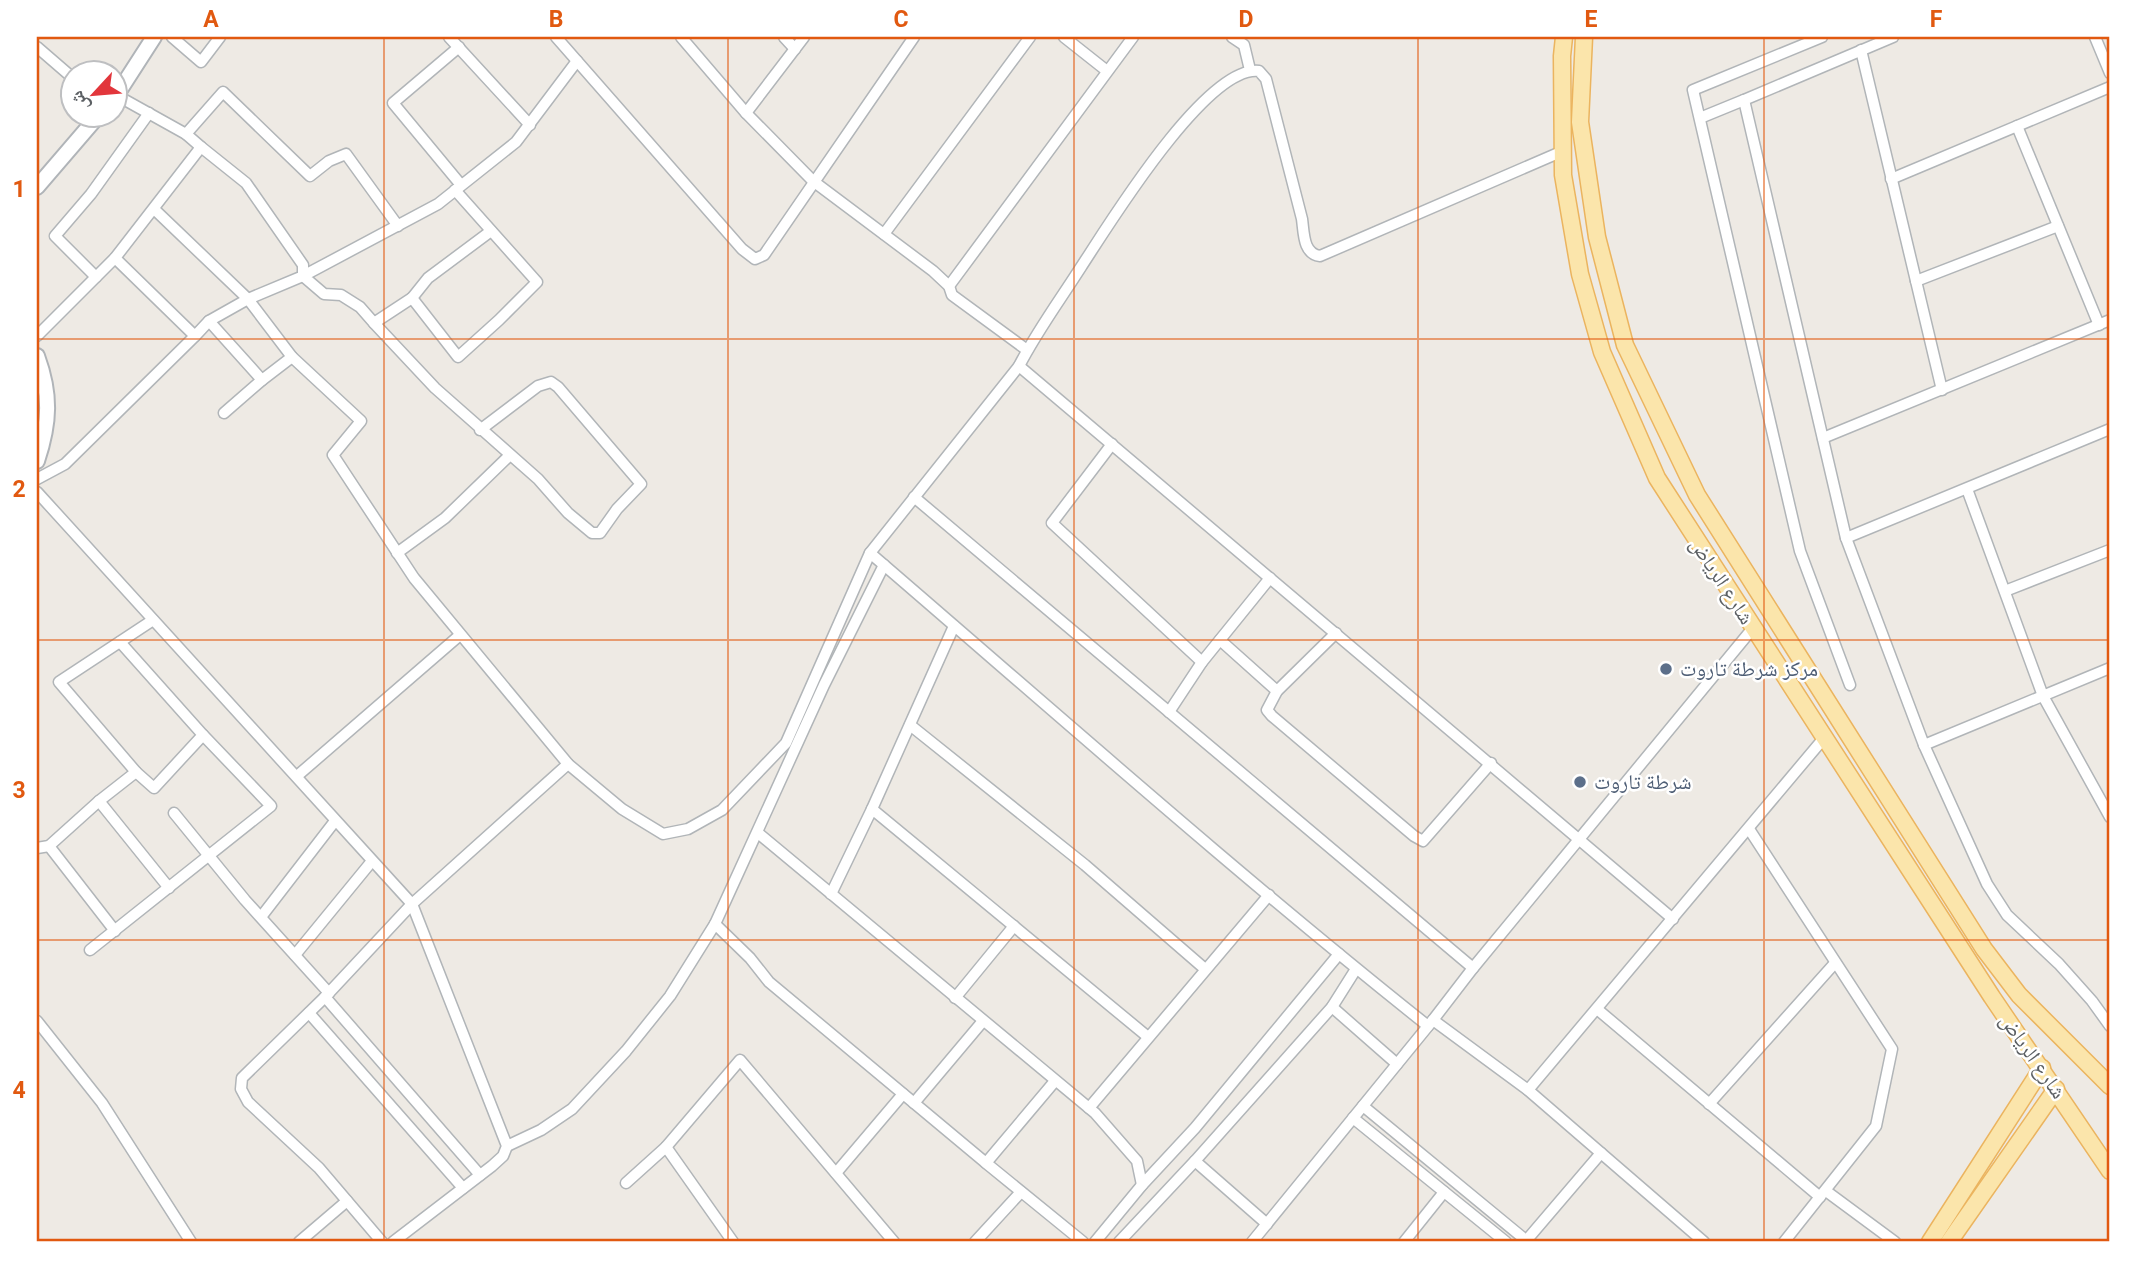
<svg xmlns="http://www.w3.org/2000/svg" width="2147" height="1279" viewBox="0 0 2147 1279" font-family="Roboto,'Noto Naskh Arabic',sans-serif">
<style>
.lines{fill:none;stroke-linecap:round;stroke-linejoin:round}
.street-casing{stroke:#b1b5b8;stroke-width:13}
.secondary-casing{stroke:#b0b4b8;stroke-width:18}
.primary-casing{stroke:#ebb45f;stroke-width:19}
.street{stroke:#fff;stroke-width:10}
.secondary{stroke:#fff;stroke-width:14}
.primary{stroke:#fbe5ab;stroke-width:16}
.grid{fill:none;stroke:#e15910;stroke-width:2;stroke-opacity:0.55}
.service-dot{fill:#5c6f8a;stroke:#fff;stroke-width:2.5}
.labels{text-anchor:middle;stroke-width:5;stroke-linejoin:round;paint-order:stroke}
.street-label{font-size:21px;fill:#5c6064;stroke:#fff}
.service-label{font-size:21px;fill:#4e5e75;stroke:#fff;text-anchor:start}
.neatline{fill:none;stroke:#e15910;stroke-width:2.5}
.grid-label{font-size:23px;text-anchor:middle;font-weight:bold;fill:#e15910}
</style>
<rect width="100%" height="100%" fill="#eeeae4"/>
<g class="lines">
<defs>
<g id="street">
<path d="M172 37 201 62 220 37"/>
<path d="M449 37 530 125"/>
<path d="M556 37 742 249 755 259 764 255 914 37"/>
<path d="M681 37 746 113 813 181 933 271 949 286 952 295 1027 350"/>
<path d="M784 37 795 49"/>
<path d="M1064 37 1107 71"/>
<path d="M1232 37 1244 45 1250 70"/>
<path d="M1822 37 1693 90 1800 551 1850 685"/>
<path d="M1893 37 1744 100 1846 538 1924 745 1987 884 2007 915 2059 964 2092 1001 2110 1026"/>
<path d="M2095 37 2110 73"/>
<path d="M37 47 74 79"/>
<path d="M459 47 393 103 461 185"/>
<path d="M1861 50 1942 390"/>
<path d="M746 113 804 37"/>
<path d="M1700 118 1744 100"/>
<path d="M2017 126 2099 325"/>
<path d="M186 134 223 92 310 176 329 161 346 154 398 226"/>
<path d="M201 147 246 183 303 265V276L248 299 292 357"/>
<path d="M1891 179 2110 87"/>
<path d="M455 190 537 282 499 320 458 357 412 298 374 323 435 388 538 479 568 513 592 533H600L617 509 641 484 558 387 551 382 538 386 480 430"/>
<path d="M154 209 248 299 209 321"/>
<path d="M884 234 1030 37"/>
<path d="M115 258 195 336 209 321 262 380 292 357 361 421 333 455 414 578 568 764"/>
<path d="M96 277 55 236 91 194 149 113"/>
<path d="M1916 281 2058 226"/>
<path d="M949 286 1133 37"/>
<path d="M412 298 428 278 491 231"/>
<path d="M374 323 360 307 341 295 324 294 303 276 438 204 516 142 577 61"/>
<path d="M37 336 115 258 201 147 186 134 116 95"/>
<path d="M1019 366 1673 919"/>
<path d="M224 413 262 380"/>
<path d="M1823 438 2110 320"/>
<path d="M1112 444 1052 523 1202 662"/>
<path d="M37 479 65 464 195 336"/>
<path d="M1967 489 2043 696 2110 817"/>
<path d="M37 492 412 904 568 764 622 809 663 834 688 829 722 810 786 743 870 553 1019 366C1037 331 1060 300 1081 267 1108 226 1206 65 1259 71L1266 79 1302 219C1304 233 1303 254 1320 256L1563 151"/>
<path d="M914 497 1473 968"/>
<path d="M1846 538 2110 429"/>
<path d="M397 553 445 518 510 455"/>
<path d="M870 553C1055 712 1237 874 1428 1026"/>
<path d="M884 565 824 685 715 924 750 958 769 982 986 1163"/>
<path d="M2005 591 2110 550"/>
<path d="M1336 633 1277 691 1267 710 1272 716 1414 836 1423 841 1491 763"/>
<path d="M1220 640 1277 691"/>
<path d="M120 642 203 735 154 788 136 772"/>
<path d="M1169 712 1202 662 1270 578"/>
<path d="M910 725 1085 865 1205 969"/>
<path d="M1924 745 2110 668"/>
<path d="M297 776 460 635"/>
<path d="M99 801 169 888"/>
<path d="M872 809 954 626"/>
<path d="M174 813 245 900 329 993"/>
<path d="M1749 829 1892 1049 1876 1126 1784 1242"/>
<path d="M758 833 1095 1113 1137 1161 1142 1185"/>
<path d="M49 846 115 931"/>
<path d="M37 848 49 846 99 801 136 772 59 682 153 620"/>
<path d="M831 894 872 809 1148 1037"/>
<path d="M261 917 335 821"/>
<path d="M90 950 271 806 203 735"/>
<path d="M295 955 372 861"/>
<path d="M325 997 480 1175"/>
<path d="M955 998 1014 926"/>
<path d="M1332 1007 1397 1064"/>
<path d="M1597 1009 1820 1197"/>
<path d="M309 1013 463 1188"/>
<path d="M1433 1020 1528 1090 1704 1242"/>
<path d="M37 1021 102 1103 191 1242"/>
<path d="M1055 1081 986 1163 1083 1242"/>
<path d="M1528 1090 1824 738"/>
<path d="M914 1103 983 1021"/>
<path d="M1709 1104 1835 963"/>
<path d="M1363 1106 1528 1242"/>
<path d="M1089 1108 1269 895"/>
<path d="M1353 1118 1506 1242"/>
<path d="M507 1146 541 1130 572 1109 626 1051 670 996 715 924"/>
<path d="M666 1147 740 1060 894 1242"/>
<path d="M1195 1161 1267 1224"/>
<path d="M836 1173 903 1094"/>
<path d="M626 1183 666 1147 733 1242"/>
<path d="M1826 1191 1895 1242"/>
<path d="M299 1242 347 1201"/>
<path d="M382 1242 319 1168 248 1102 241 1089 242 1078 325 997 412 904 507 1146 503 1156 492 1166 393 1242"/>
<path d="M975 1242 1021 1192"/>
<path d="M1095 1242 1142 1185 1195 1128 1339 954"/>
<path d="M1119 1242 1195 1161 1332 1007 1356 969"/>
<path d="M1252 1242 1433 1020 1473 968 1753 628"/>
<path d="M1404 1242 1444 1192"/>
<path d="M1525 1242 1601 1153"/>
</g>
<g id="secondary">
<path d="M116 96 154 37"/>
<path d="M37 187 98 116"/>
<path d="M37 356C51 394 50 422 37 461"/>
</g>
<g id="primary">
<path d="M1564 37 1562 56 1563 175 1580 274 1602 352 1657 478 1992 997 2110 1171"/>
<path d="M1584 37 1580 122 1597 237 1625 345 1697 495 1984 949 2019 995 2110 1086"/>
<path d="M1930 1242 2042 1068"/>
<path d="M1949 1242 2056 1089"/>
</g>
</defs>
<use href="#street" class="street-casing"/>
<use href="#secondary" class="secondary-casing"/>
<use href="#primary" class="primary-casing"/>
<use href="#street" class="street"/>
<use href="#secondary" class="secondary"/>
<use href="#primary" class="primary"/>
</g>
<path class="grid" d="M384 37V1242M728 37V1242M1074 37V1242M1418 37V1242M1764 37V1242M37 339H2110M37 640H2110M37 940H2110"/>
<g class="service-dot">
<circle cx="1666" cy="669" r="7"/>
<circle cx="1580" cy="782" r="7"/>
</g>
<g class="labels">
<g class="street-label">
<text transform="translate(1722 581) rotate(57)" y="7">شارع الرياض</text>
<text transform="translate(2033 1056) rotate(55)" y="7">شارع الرياض</text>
</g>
<g class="service-label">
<text x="1680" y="676">مركز شرطة تاروت</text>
<text x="1594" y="789">شرطة تاروت</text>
</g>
</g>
<rect width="2147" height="1279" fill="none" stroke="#ffffff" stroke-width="77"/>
<g transform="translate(94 94) rotate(244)"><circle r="33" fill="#ffffff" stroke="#bebfc1" stroke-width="2"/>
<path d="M0-5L12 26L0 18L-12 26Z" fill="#e2363c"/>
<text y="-10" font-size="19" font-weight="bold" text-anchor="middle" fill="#5c6064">ش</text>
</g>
<rect x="38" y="38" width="2070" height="1202" class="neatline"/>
<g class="grid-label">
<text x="211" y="27">A</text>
<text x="556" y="27">B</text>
<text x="901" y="27">C</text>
<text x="1246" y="27">D</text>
<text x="1591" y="27">E</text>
<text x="1936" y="27">F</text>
<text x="19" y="197">1</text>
<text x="19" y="497">2</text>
<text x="19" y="798">3</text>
<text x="19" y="1098">4</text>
</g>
</svg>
